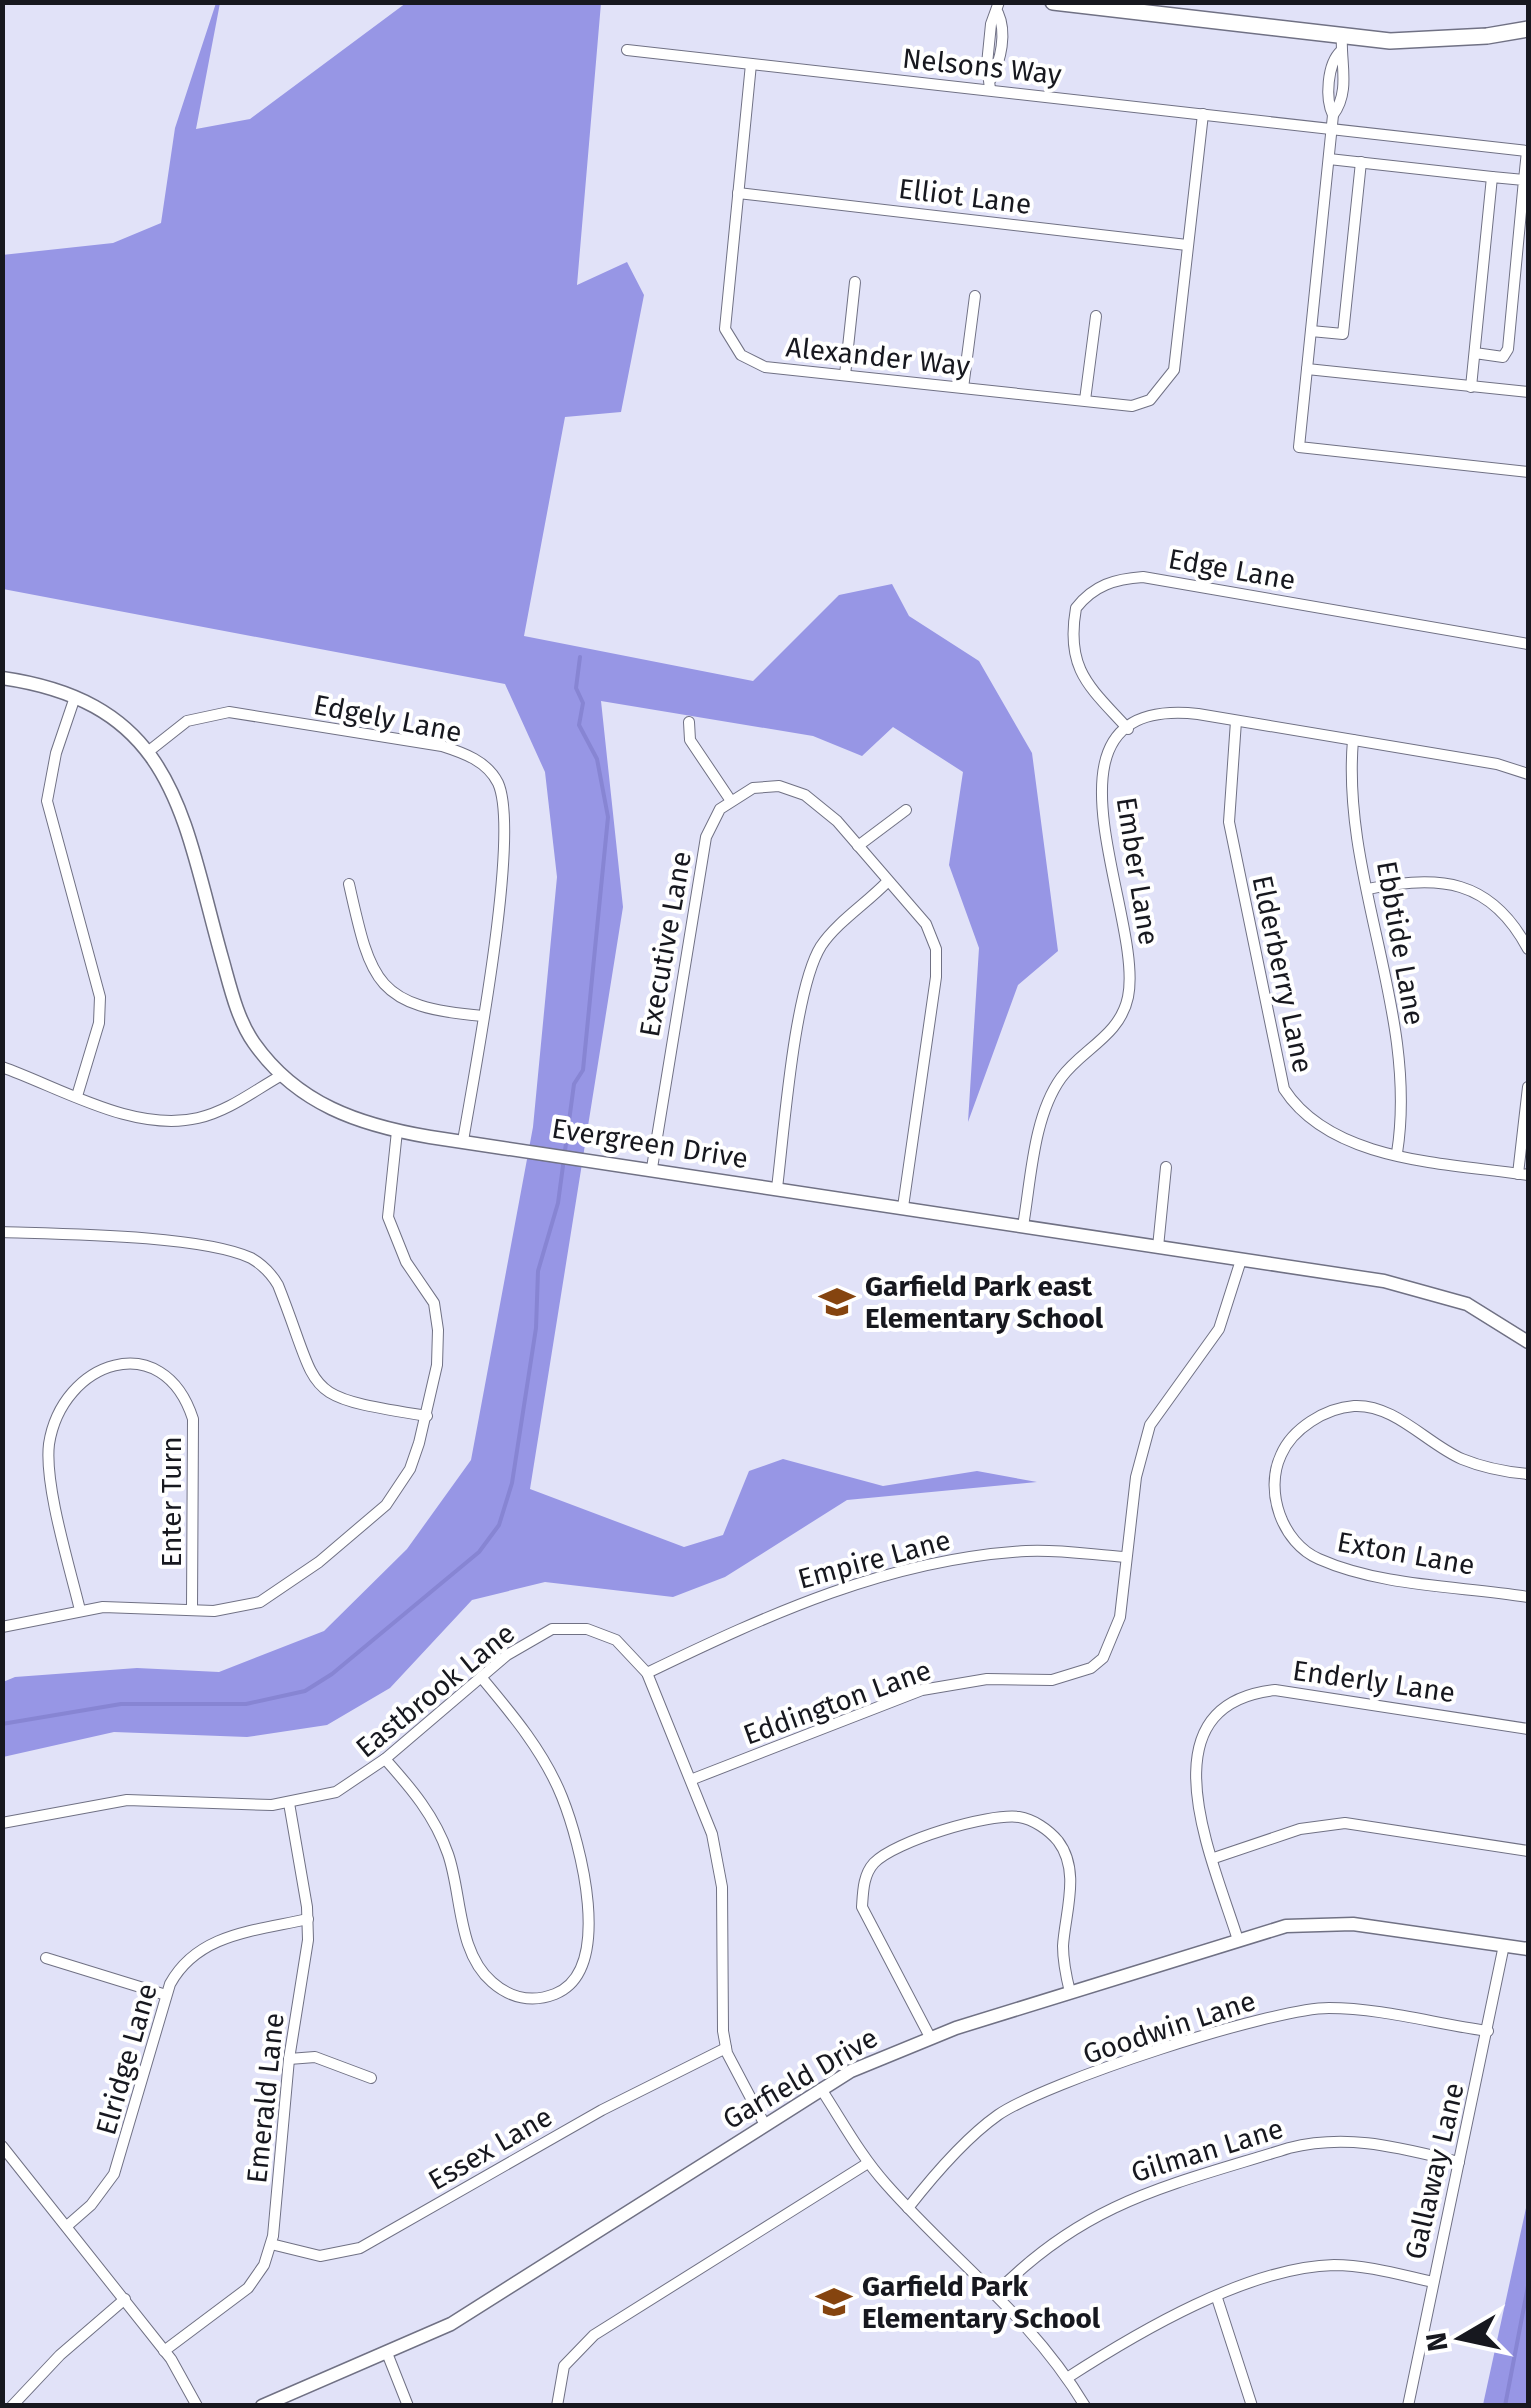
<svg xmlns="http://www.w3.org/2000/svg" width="1531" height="2408" viewBox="0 0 1531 2408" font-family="'Fira Sans',sans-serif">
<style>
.forest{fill:#9796e5}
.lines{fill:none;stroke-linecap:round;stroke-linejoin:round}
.stream{stroke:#8785d3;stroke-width:4}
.minor-casing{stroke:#707184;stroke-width:12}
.tertiary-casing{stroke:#707184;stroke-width:15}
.secondary-casing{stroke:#707184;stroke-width:18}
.minor{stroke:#fff;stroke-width:10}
.tertiary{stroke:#fff;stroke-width:12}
.secondary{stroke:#fff;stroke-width:15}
.labels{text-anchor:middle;stroke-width:8;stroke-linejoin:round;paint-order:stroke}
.street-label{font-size:28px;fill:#17181f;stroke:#fff}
.poi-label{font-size:28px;font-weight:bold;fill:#17181f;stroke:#fff;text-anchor:start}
</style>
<rect width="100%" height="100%" fill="#e1e2f8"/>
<g class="forest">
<path d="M216 3H220L196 129 250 119 406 3H601L577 285 627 262 644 295 621 412 565 417 524 636 753 681 839 595 892 584 909 616 979 661 1032 753 1058 951 1018 985 968 1122 979 948 949 865 963 772 893 727 862 756 813 736 601 701 623 907 530 1489 684 1547 723 1535 749 1471 783 1459 883 1486 977 1471 1037 1482 847 1500 725 1577 673 1597 545 1582 472 1600 390 1688 327 1725 247 1737 114 1732 3 1757V1682L15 1677 137 1668 219 1672 324 1631 407 1549 471 1460 533 1127 557 877 545 772 505 684 3 589 2 255 113 243 161 223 175 128Z"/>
<path d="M1528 2199V2405H1483L1484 2400Z"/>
</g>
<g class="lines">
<g class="stream">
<path d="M2 1724 121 1704H246L305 1691 332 1674 479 1552 499 1525 512 1483 536 1328 538 1271 558 1203 574 1084 583 1070 608 817 597 759 579 725 583 703 576 688 580 657"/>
<path d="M1505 2406 1528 2286"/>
</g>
<defs>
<g id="minor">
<path d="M1342 35C1340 62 1351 91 1333 115L1299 447 1528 472"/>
<path d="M627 50 1527 151 1524 180"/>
<path d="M751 64 725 329 741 355 765 367 1132 406 1150 400 1174 370 1203 114"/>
<path d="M991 79C1001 60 1007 33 998 13"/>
<path d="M990 89 987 64 991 24 999 2"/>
<path d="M1333 115C1325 99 1327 64 1341 51"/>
<path d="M1329 159 1492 177"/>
<path d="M738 193 1187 245"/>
<path d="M1311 331 1343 334 1361 162"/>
<path d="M1307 369 1528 392"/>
<path d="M845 375 855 282"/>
<path d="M1471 387 1492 177 1524 180 1508 349 1503 357 1475 353"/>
<path d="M963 388 975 296"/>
<path d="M1085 400 1096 316"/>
<path d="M75 697 56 753 47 801 100 997 99 1023 77 1096"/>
<path d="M1236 721 1229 822 1284 1089C1332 1163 1449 1163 1528 1175"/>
<path d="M689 722 690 740 731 801"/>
<path d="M1128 729C1090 687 1065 670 1076 608 1094 585 1115 579 1143 577L1528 644"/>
<path d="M1353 740C1341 879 1419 1014 1397 1153"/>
<path d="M149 751 187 721 229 712 442 746C464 753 487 761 498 783 521 834 474 1074 463 1141"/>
<path d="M858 846 906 810"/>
<path d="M349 884C371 983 376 1007 483 1016"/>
<path d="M1368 889C1439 874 1491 879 1528 949"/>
<path d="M2 1067C61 1088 134 1133 198 1118 229 1111 255 1090 282 1075"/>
<path d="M652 1168 706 837 720 809 753 788 779 786 805 795 837 821 926 924 936 949V977L903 1207"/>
<path d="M1518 1174 1528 1087"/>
<path d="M777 1188C784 1132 794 989 821 946 837 922 867 903 887 882"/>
<path d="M1023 1226C1031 1180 1033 1117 1061 1078 1082 1049 1120 1036 1128 997 1145 915 1022 695 1198 714L1497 764 1528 774"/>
<path d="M2 1232C62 1234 201 1235 251 1258 263 1265 271 1273 278 1285 323 1398 297 1395 427 1416"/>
<path d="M1158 1247 1166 1167"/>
<path d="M1528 1474C1505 1472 1484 1468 1462 1459 1427 1444 1395 1404 1354 1406 1325 1408 1292 1429 1281 1455 1264 1491 1282 1543 1319 1559 1382 1587 1461 1586 1528 1597"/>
<path d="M80 1610C70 1568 44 1485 49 1444 62 1361 163 1326 193 1419L192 1609"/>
<path d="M2 1627 103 1607 214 1611 260 1602 319 1562 386 1505 410 1469 419 1443 437 1365 438 1330 434 1303 406 1262 388 1217 397 1131"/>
<path d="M647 1673C769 1614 889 1559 1026 1551 1059 1549 1093 1555 1126 1557"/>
<path d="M385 1759C411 1788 435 1816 448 1854 462 1894 457 1952 492 1982 510 1998 532 2003 555 1994 615 1970 580 1842 562 1797 544 1752 512 1714 481 1677"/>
<path d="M693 1779 922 1690 987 1679 1052 1680 1091 1668 1103 1658 1120 1617 1136 1477 1150 1425 1219 1329 1241 1260"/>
<path d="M2 1823 127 1800 272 1805 336 1792 385 1759 507 1655 552 1629H587L616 1640 647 1673 712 1834 722 1887 723 2031 727 2053 765 2125"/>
<path d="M1214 1858 1300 1829 1345 1823 1528 1851"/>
<path d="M1238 1940C1214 1862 1140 1705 1275 1690L1528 1729"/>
<path d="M46 1958 166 1995"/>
<path d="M930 2037 862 1907C863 1892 863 1875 874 1863 895 1841 988 1813 1019 1817 1033 1819 1049 1830 1058 1841 1081 1871 1065 1913 1063 1946 1063 1962 1066 1976 1070 1992"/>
<path d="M289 2059 315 2057 371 2078"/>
<path d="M821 2089C842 2121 860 2155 886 2184 954 2261 1030 2315 1085 2406"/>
<path d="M2 2146 171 2359 197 2406"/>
<path d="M908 2208C933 2176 964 2139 998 2115 1046 2082 1271 2008 1329 2008 1382 2008 1436 2024 1488 2031"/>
<path d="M67 2226 91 2205 114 2174 170 1984C198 1933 255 1931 308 1919"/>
<path d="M271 2244 320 2256 360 2248 602 2110 726 2048"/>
<path d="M997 2292C1088 2200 1171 2185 1289 2148 1349 2133 1400 2148 1459 2162"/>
<path d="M1217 2298 1252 2406"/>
<path d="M164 2351 248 2288 264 2265 273 2236 289 2059 308 1940 307 1907 289 1803"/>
<path d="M387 2353 408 2406"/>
<path d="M1067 2378C1138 2332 1248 2267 1334 2265 1367 2265 1401 2275 1433 2282"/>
<path d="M12 2406 60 2355 125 2299"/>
<path d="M557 2406 564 2366 594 2335 868 2163"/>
<path d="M1408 2406 1504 1945"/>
</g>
<g id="tertiary">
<path d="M2 678C176 703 182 816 222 958 230 986 237 1019 254 1043 297 1104 359 1125 430 1137L1384 1281 1467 1304 1528 1342"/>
<path d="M262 2406 451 2324 851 2071 956 2028 1286 1926 1353 1924 1528 1949"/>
</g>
<path id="secondary" d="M1053 2 1390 41 1487 36 1528 29"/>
</defs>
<use href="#minor" class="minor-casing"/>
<use href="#tertiary" class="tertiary-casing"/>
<use href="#secondary" class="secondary-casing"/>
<use href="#minor" class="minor"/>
<use href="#tertiary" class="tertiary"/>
<use href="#secondary" class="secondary"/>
</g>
<defs>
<symbol id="school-bare" viewBox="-9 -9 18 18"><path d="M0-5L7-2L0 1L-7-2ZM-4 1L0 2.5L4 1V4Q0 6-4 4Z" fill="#85440f" stroke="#fff" stroke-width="2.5" paint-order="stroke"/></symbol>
</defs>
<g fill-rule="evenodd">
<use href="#school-bare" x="812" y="1277" width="50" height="50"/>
<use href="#school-bare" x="809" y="2277" width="50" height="50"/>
</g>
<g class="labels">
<g class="street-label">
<text transform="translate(982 66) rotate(6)" y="10">Nelsons Way</text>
<text transform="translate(965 196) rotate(7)" y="10">Elliot Lane</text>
<text transform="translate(878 356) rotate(6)" y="10">Alexander Way</text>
<text transform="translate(1232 569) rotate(10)" y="10">Edge Lane</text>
<text transform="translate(388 718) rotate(11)" y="10">Edgely Lane</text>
<text transform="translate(1138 871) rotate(81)" y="10">Ember Lane</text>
<text transform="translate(1401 943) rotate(80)" y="10">Ebbtide Lane</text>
<text transform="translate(665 944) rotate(-80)" y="10">Executive Lane</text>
<text transform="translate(1283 974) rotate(78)" y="10">Elderberry Lane</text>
<text transform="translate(650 1143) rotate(9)" y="10">Evergreen Drive</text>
<text transform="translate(171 1502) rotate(-90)" y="10">Enter Turn</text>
<text transform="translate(1406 1553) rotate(10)" y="10">Exton Lane</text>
<text transform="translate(874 1559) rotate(-15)" y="10">Empire Lane</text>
<text transform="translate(1374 1681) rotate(8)" y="10">Enderly Lane</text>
<text transform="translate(435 1690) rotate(-39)" y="10">Eastbrook Lane</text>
<text transform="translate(837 1702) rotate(-20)" y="10">Eddington Lane</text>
<text transform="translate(1169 2027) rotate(-18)" y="10">Goodwin Lane</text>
<text transform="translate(126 2059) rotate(-74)" y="10">Elridge Lane</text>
<text transform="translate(800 2078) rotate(-30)" y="10">Garfield Drive</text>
<text transform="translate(265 2098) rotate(-84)" y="10">Emerald Lane</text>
<text transform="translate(490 2148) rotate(-30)" y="10">Essex Lane</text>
<text transform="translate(1207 2150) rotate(-17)" y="10">Gilman Lane</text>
<text transform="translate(1434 2171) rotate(-77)" y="10">Gallaway Lane</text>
</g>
<g class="poi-label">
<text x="865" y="1296">Garfield Park east<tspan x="865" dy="32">Elementary School</tspan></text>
<text x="862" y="2296">Garfield Park<tspan x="862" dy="32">Elementary School</tspan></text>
</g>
</g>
<rect width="1531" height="2408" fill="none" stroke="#17181f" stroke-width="10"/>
<g transform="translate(1461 2338) rotate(261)" stroke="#ffffff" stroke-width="8" paint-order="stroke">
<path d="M0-8L18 38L0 25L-18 38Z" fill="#17181f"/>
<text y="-15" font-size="28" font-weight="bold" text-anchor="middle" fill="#17181f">N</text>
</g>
</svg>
